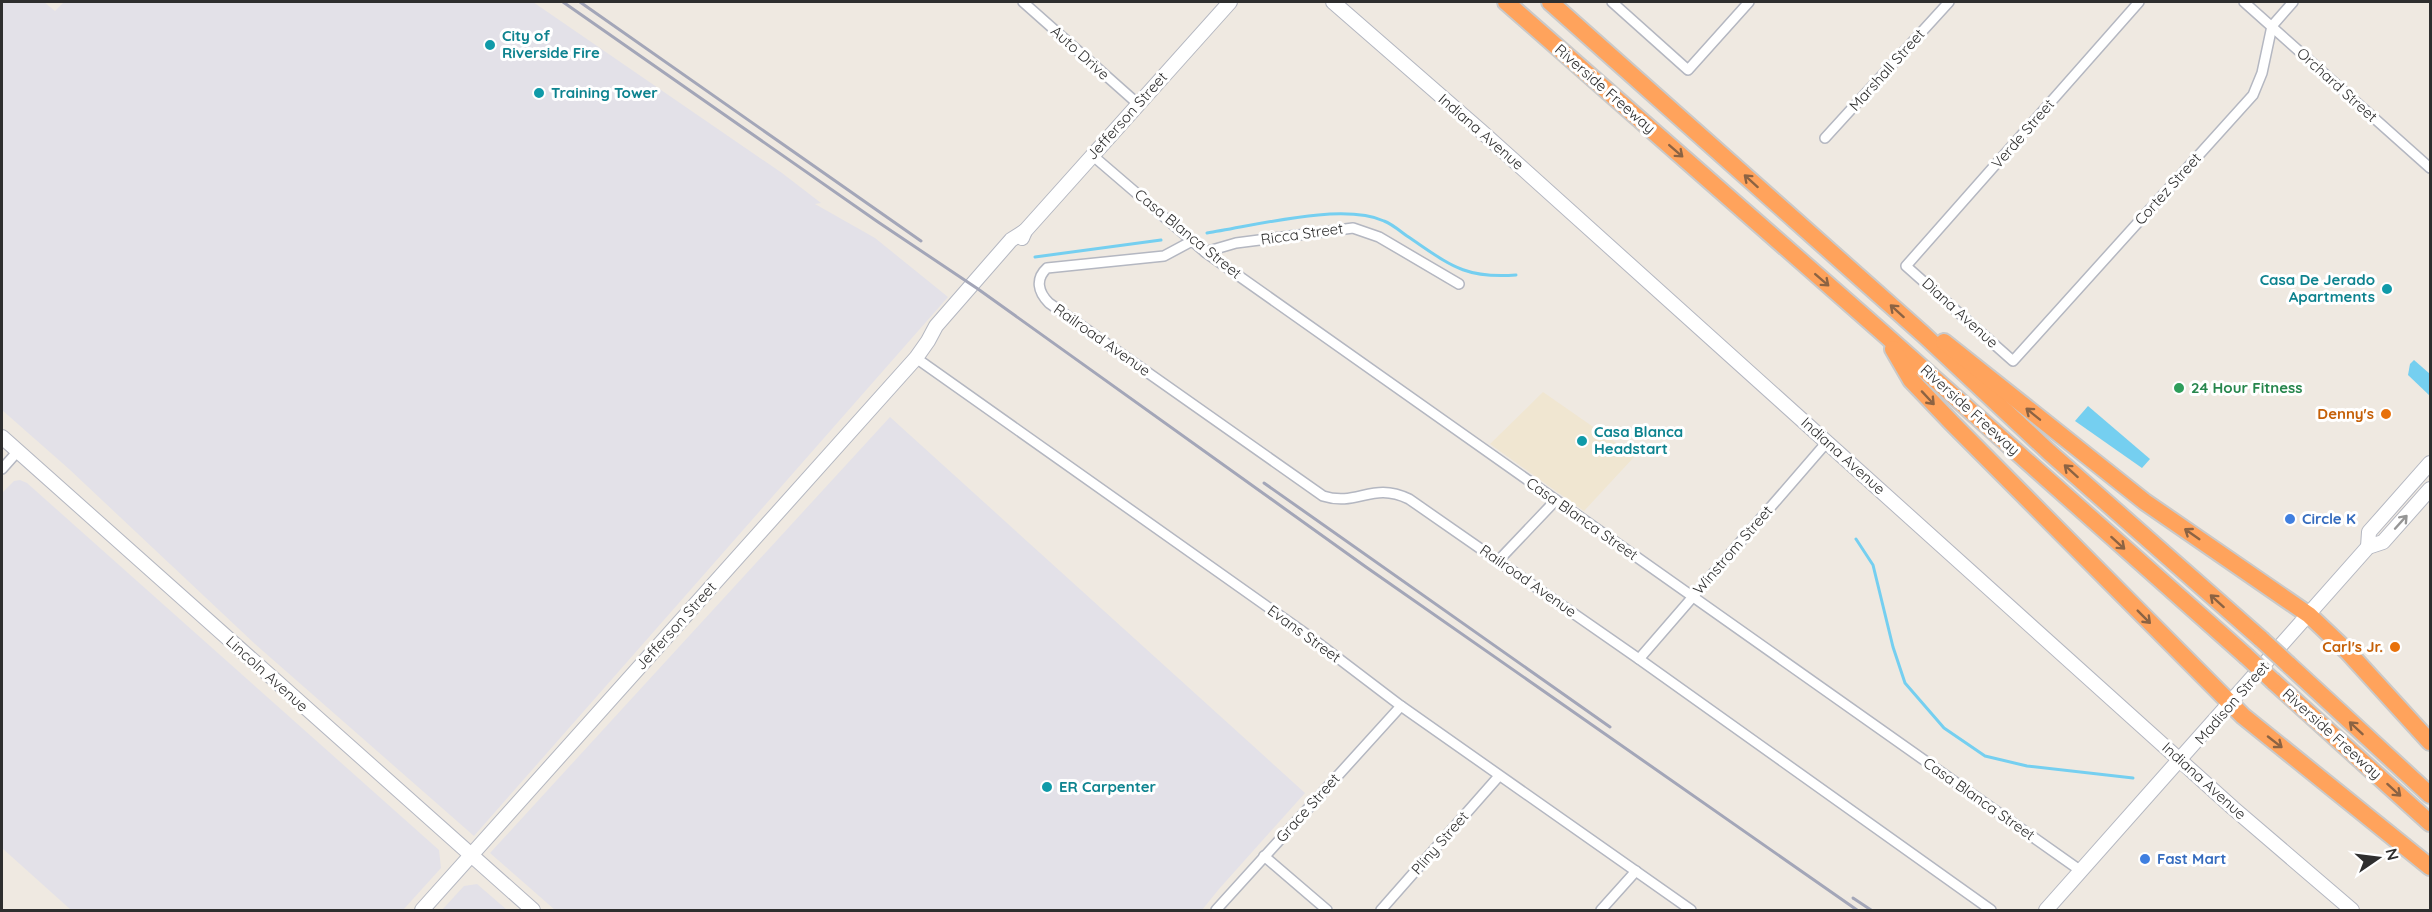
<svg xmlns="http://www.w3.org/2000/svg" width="2432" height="912" viewBox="0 0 2432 912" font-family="Quicksand,sans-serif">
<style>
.industrial{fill:#e3e1e8}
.education{fill:#f0e6d1}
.water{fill:#75cff0}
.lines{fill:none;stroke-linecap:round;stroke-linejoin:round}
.stream{stroke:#75cff0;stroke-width:3}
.street-casing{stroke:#b4b7c1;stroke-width:12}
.secondary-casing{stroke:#b4b7c1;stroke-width:16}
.highway-casing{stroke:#c9c9c9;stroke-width:20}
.street{stroke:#fff;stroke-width:9}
.secondary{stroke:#fff;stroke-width:14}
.highway{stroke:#ffa35c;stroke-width:16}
.rail{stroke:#a3a6b8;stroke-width:3}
.highway-bridge-casing{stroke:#c9c9c9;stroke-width:20;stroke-linecap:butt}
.highway-bridge{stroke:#ffa35c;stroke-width:16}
.oneway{stroke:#8c6343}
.oneway2{stroke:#969696}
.culture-dot{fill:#0f9aa8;stroke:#fff;stroke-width:2}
.leisure-dot{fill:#2e9e5b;stroke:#fff;stroke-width:2}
.food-dot{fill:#e8710a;stroke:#fff;stroke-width:2}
.shop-dot{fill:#3f7fe0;stroke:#fff;stroke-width:2}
.labels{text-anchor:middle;stroke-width:6;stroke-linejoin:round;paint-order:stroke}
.culture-label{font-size:15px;font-weight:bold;fill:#0d838f;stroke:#fff;text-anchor:start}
.street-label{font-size:15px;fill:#2e2e2e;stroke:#fff}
.leisure-label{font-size:15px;font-weight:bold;fill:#27864d;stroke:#fff;text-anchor:start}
.food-label{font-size:15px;font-weight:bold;fill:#c56008;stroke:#fff;text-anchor:end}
.shop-label{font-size:15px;font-weight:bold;fill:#366cbe;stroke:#fff;text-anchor:start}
</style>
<rect width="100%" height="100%" fill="#efe9e1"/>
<g class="industrial">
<path d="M2 2H44L55 11 64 2H533L782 173 821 203 815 204 875 238 948 297 474 836 255 644 69 469 2 410Z"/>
<path d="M890 417 1305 793 1219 889 1202 910H555L490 853Z"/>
<path d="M20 480 27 483 439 850 441 868 403 910H71L2 848V493L14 481Z"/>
<path d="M477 884 507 910H442L464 886Z"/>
</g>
<path class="education" d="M1543 392 1635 456 1584 511 1490 444Z"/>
<g class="water">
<path d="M2414 360 2430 374V396L2408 375 2410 364Z"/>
<path d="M2088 406 2150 459 2142 468 2075 421Z"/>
</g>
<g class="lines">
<g class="stream">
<path d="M1207 233C1254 226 1342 202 1384 221 1392 224 1400 231 1407 236 1449 264 1463 279 1516 275"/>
<path d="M1035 257 1161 240"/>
<path d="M1856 539 1873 565 1893 647 1905 683 1944 728 1985 756 2027 766 2133 778"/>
</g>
<defs>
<g id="street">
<path d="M1023 2 1138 104"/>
<path d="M1612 2 1688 70 1749 2"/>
<path d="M2139 2 1906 266 2013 361 2253 95 2262 73 2272 26 2293 2"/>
<path d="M2244 2 2430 168"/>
<path d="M1825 138 1949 2"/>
<path d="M1092 155 1205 252 2081 871"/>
<path d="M1192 241 1164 256 1047 268C1035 279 1038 292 1049 303L1323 496C1358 507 1372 481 1409 499L1639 659 1991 910"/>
<path d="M1205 252 1236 243 1353 228 1379 237 1459 284"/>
<path d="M916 358 1313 639 1401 706 1691 910"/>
<path d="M2 469 18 451"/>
<path d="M1498 561 1555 501"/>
<path d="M1639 659 1827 442"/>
<path d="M1264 856 1327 910"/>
<path d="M1216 910 1401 706"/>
<path d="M1381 910 1499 776"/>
<path d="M1601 910 1636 871"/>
</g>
<g id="secondary">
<path d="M1333 2 1481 131 2233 808 2352 910"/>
<path d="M1022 238 1025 231 1230 2"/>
<path d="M2 437 533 910"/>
<path d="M2368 547 2369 532 2430 463"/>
<path d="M422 910 916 358 928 341 936 326 1011 240 1025 231"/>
<path d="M2046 910 2368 547 2383 542 2430 489"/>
</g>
<g id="highway">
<path d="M1506 2 1883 333 2246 656"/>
<path d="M1550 2 1923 334 2049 452 2261 639"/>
<path d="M1944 342 2145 502 2309 615 2348 652 2430 742"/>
<path d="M1893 349 1911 380 1952 423 2243 716 2430 867"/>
<path d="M2288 664 2430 795"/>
<path d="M2273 681 2430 823"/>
</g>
</defs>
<use href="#street" class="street-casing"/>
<use href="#secondary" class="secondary-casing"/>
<use href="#highway" class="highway-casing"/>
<use href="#street" class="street"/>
<use href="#secondary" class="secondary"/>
<use href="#highway" class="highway"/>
<g class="rail">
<path d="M563 2 878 222 978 289 1366 567 1857 910"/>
<path d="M580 2 921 241"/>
<path d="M1264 483 1610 727"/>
<path d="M1853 898 1871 910"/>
</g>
<defs>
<g id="highway-bridge">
<path d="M2261 639 2288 664"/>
<path d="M2246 656 2273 681"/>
</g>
</defs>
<use href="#highway-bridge" class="highway-bridge-casing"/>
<use href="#highway-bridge" class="highway-bridge"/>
</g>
<defs><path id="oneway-shaft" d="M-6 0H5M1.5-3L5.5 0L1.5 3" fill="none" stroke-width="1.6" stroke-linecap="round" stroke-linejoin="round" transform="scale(1.5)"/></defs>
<g class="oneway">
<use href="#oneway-shaft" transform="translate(1676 151) rotate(41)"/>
<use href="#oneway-shaft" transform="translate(1751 181) rotate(-138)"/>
<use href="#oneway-shaft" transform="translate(1822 280) rotate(41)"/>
<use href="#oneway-shaft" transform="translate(1897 311) rotate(-138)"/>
<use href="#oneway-shaft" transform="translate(1928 398) rotate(47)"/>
<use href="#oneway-shaft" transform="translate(2033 414) rotate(-141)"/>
<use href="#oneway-shaft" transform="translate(2071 471) rotate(-138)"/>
<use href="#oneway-shaft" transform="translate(2192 534) rotate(-145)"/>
<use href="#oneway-shaft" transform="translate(2118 543) rotate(42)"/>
<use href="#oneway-shaft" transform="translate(2217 601) rotate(-138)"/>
<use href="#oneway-shaft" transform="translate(2144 617) rotate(45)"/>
<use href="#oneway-shaft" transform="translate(2356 728) rotate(-137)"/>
<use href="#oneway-shaft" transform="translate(2275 742) rotate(38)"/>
<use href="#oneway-shaft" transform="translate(2394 790) rotate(42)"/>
</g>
<use class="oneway2" href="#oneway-shaft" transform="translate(2401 522) rotate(-48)"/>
<g class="culture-dot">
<circle cx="490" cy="45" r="6"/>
<circle cx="539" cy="93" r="6"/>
<circle cx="2387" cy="289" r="6"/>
<circle cx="1582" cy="441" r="6"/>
<circle cx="1047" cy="787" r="6"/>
</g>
<circle class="leisure-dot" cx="2179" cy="388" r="6"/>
<g class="food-dot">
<circle cx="2386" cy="414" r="6"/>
<circle cx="2395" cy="647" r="6"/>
</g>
<g class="shop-dot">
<circle cx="2290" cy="519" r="6"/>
<circle cx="2145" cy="859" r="6"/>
</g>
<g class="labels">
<g class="culture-label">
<text x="502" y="41">City of<tspan x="502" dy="17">Riverside Fire</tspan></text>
<text x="551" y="98">Training Tower</text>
<text x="2375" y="285" text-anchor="end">Casa De Jerado<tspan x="2375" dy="17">Apartments</tspan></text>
<text x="1594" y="437">Casa Blanca<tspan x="1594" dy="17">Headstart</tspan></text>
<text x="1059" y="792">ER Carpenter</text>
</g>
<g class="street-label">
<text transform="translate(1080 53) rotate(42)" y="5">Auto Drive</text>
<text transform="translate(1887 70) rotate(-48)" y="5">Marshall Street</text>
<text transform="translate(2337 85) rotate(42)" y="5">Orchard Street</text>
<text transform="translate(1605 89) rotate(41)" y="5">Riverside Freeway</text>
<text transform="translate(1127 116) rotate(-48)" y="5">Jefferson Street</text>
<text transform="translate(1481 132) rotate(41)" y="5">Indiana Avenue</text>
<text transform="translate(2023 134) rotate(-49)" y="5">Verde Street</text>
<text transform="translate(2168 189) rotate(-48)" y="5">Cortez Street</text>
<text transform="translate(1188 234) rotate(39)" y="5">Casa Blanca Street</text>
<text transform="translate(1302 234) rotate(-8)" y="5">Ricca Street</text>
<text transform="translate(1960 313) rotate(42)" y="5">Diana Avenue</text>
<text transform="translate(1102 340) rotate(35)" y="5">Railroad Avenue</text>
<text transform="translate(1970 410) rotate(42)" y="5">Riverside Freeway</text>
<text transform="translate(1843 456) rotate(42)" y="5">Indiana Avenue</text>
<text transform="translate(1582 519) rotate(35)" y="5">Casa Blanca Street</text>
<text transform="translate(1733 550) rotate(-49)" y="5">Winstrom Street</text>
<text transform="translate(1528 581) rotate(35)" y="5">Railroad Avenue</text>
<text transform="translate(676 626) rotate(-48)" y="5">Jefferson Street</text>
<text transform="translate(1304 634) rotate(36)" y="5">Evans Street</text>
<text transform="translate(267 674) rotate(42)" y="5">Lincoln Avenue</text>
<text transform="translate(2232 703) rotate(-49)" y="5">Madison Street</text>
<text transform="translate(2332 734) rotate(42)" y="5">Riverside Freeway</text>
<text transform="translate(2204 781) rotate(42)" y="5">Indiana Avenue</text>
<text transform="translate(1979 799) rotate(35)" y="5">Casa Blanca Street</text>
<text transform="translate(1308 808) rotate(-48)" y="5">Grace Street</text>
<text transform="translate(1440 843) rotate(-49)" y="5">Pliny Street</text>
</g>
<g class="leisure-label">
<text x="2191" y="393">24 Hour Fitness</text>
</g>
<g class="food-label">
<text x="2374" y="419">Denny's</text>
<text x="2383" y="652">Carl's Jr.</text>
</g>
<g class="shop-label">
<text x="2302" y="524">Circle K</text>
<text x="2157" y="864">Fast Mart</text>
</g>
</g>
<rect width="2432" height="912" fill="none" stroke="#2e2e2e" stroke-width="6"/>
<g transform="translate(2378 858) rotate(76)" stroke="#ffffff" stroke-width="4.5" paint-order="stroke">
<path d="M0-4.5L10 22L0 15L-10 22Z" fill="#2e2e2e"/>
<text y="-9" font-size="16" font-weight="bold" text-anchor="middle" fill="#2e2e2e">N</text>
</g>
</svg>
